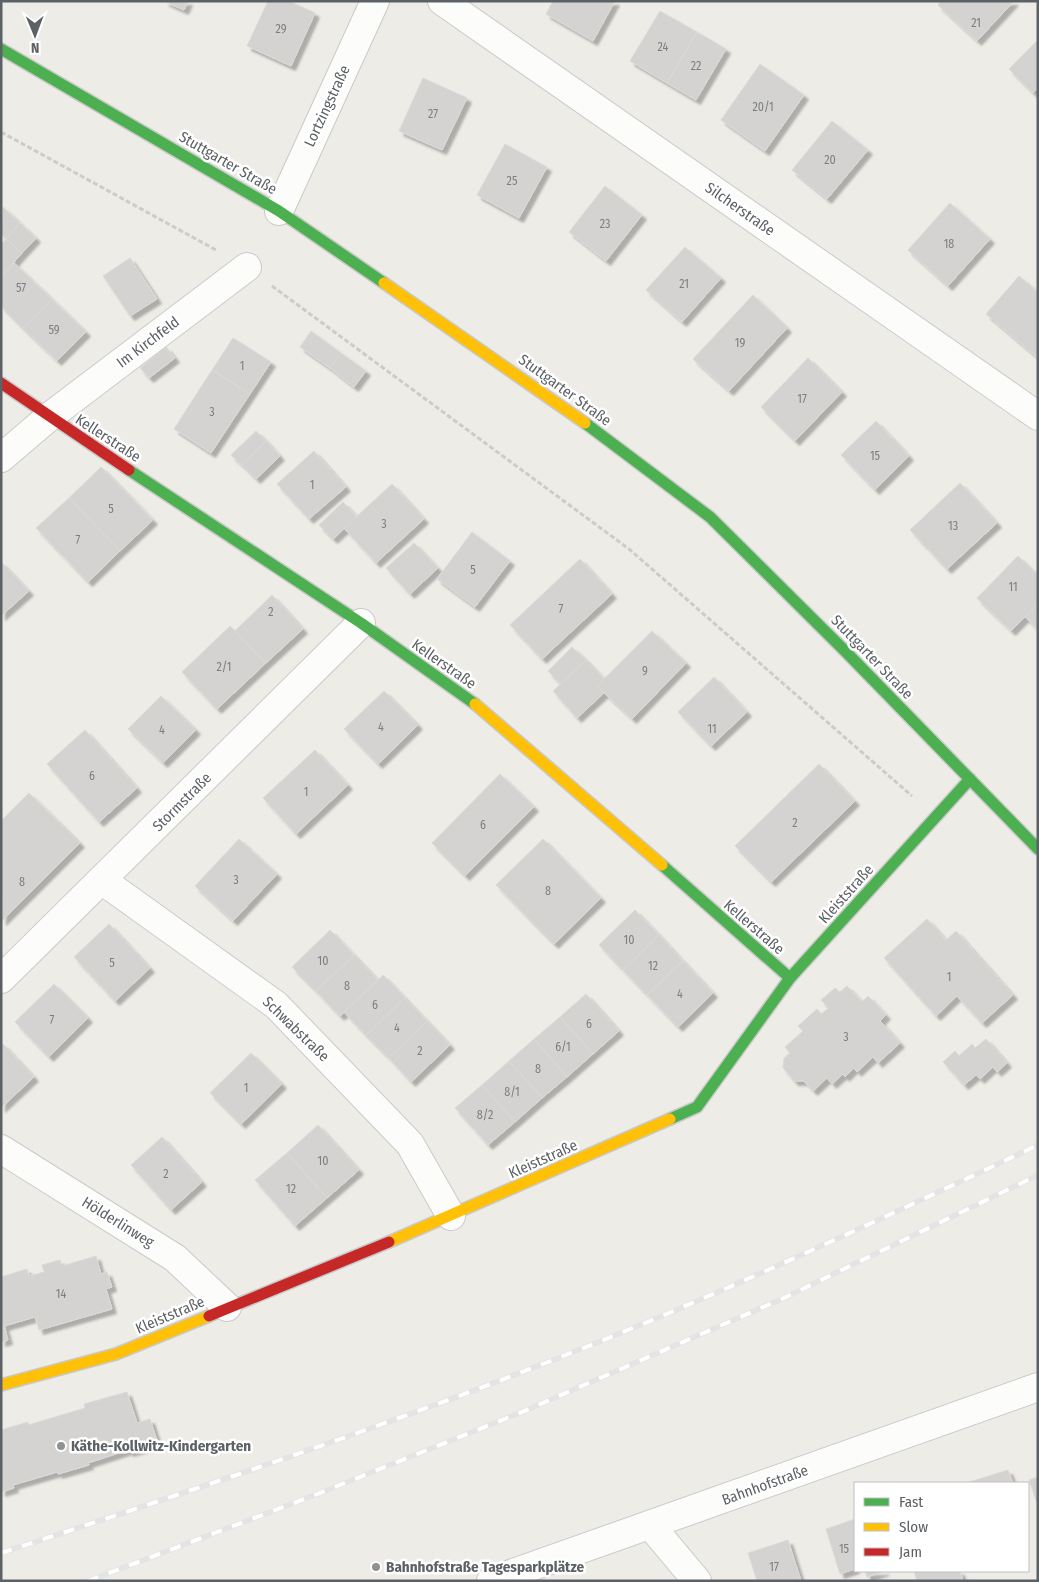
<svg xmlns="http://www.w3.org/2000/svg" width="1039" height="1582" viewBox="0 0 1039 1582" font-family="'Fira Sans Condensed',sans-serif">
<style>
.building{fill:#d4d3d1;stroke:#dcdad6;filter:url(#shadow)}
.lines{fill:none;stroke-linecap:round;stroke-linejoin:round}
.street-casing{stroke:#cacac9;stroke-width:30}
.fast-casing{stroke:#c9c9c9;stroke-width:14}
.slow-casing{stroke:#c9c9c9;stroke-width:14}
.jam-casing{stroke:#c9c9c9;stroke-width:14}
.path{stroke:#c9ceca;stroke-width:3;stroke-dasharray:5 2.5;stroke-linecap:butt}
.street{stroke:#fcfcfb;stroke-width:28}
.fast{stroke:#4caf50;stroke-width:11}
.slow{stroke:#ffc107;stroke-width:11}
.jam{stroke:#c62828;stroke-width:11}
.rail-casing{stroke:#e3e4e3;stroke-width:5.5}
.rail{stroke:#fff;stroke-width:4;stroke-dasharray:11;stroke-linecap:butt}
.poi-dot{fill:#8f9292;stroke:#fff;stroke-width:2}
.labels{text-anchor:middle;stroke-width:5;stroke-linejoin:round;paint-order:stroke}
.number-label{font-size:12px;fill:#7b7f81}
.street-label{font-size:15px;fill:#5c6165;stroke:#fff}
.poi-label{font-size:15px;font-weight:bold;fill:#5c6165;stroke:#fff;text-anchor:start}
</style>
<defs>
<filter id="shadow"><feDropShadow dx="4.5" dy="4.5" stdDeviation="1" flood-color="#0004"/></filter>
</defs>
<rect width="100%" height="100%" fill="#edece7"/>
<g class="building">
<path d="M164 1H188L184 10Z"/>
<path d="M268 1H289L315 13 291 66 247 46Z"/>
<path d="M553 1H615L593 41 546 14Z"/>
<path d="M941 1H1014L977 41 938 5Z"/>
<path d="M660 11 697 32 667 83 630 61Z"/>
<path d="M697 32 726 49 696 100 667 83Z"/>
<path d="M1038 40V88L1033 93 1009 69Z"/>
<path d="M760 64 804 95 765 151 721 120Z"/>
<path d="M423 78 467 98 442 150 399 131Z"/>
<path d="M832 121 868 150 827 199 792 170Z"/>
<path d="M505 144 547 167 519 218 477 195Z"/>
<path d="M605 186 642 215 606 261 569 232Z"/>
<path d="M950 203 990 239 948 286 908 250Z"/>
<path d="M3 207 20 223 6 239 1 234Z"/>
<path d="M20 223 36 238 22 253 6 239Z"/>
<path d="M6 239 22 253 2 276 1 245Z"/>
<path d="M685 247 721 278 682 322 646 290Z"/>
<path d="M130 258 157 299 130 316 103 276Z"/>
<path d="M14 263 52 299 23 328 1 306V277Z"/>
<path d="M1019 276 1038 292V358L986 314Z"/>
<path d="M753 295 787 328 729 391 693 359Z"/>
<path d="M52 299 86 332 57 361 23 328Z"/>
<path d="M311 331 341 353 330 368 300 347Z"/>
<path d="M233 338 271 362 250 394 212 370Z"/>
<path d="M166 347 175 358 149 378 140 368Z"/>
<path d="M341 353 366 371 354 387 330 368Z"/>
<path d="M808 358 842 392 795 441 761 407Z"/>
<path d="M212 370 250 394 211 453 174 429Z"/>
<path d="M876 421 909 456 875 490 841 455Z"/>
<path d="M256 431 266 441 242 465 231 455Z"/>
<path d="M266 441 280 456 256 479 242 465Z"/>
<path d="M314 451 346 487 309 519 277 484Z"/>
<path d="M101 467 153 520 120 551 69 498Z"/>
<path d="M960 483 997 523 947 569 910 530Z"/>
<path d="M392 484 424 519 376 563 344 528Z"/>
<path d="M69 498 120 551 88 582 36 528Z"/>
<path d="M343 502 357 517 333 539 319 525Z"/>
<path d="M472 532 510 561 475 607 437 579Z"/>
<path d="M414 543 438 568 410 594 386 568Z"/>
<path d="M1018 556 1038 576V604L1011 631 977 598Z"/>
<path d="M580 559 612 594 542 659 510 625Z"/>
<path d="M1 562 29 591 1 616Z"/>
<path d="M272 595 303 629 266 663 235 631Z"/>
<path d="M1038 604V629L1025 617Z"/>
<path d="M230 626 266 663 217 709 182 672Z"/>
<path d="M652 631 686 663 632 719 597 686Z"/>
<path d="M572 647 586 660 561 684 548 671Z"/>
<path d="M586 660 604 679 597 686 604 693 577 718 553 691Z"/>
<path d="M714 677 747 712 711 746 678 712Z"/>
<path d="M384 691 418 725 378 764 344 729Z"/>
<path d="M161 696 196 730 163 763 128 729Z"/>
<path d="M85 730 137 788 99 822 47 764Z"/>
<path d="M315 750 348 785 296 834 263 798Z"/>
<path d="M819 764 855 801 771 882 735 846Z"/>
<path d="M500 774 534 807 465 876 432 843Z"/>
<path d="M29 793 80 843 2 921 1 821Z"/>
<path d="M239 839 277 874 233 921 195 886Z"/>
<path d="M543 839 601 898 554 944 496 885Z"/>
<path d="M635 910 659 935 623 970 599 945Z"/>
<path d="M927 919 946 940 956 931 1013 995 982 1023 957 996 936 1016 884 958Z"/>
<path d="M109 924 150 968 115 1001 74 957Z"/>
<path d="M330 930 354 955 316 991 292 967Z"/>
<path d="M659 935 683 961 647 995 623 970Z"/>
<path d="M354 955 378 980 340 1016 316 991Z"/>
<path d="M683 961 713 993 678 1027 647 995Z"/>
<path d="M383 975 405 998 366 1035 344 1012Z"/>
<path d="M54 984 88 1018 49 1057 15 1022Z"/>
<path d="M847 986 862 1002 868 996 886 1015 880 1021 900 1043 878 1063 873 1057 857 1072 854 1068 845 1077 843 1074 832 1084 827 1078 813 1091 804 1081H794L783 1068 784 1058 790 1053 785 1047 803 1031 798 1026 817 1009 821 1014 829 1008 821 1000 835 988 840 992Z"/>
<path d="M586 994 619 1031 593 1054 560 1017Z"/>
<path d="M405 998 427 1021 389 1058 366 1035Z"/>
<path d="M560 1017 593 1054 567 1077 534 1039Z"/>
<path d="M427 1021 450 1045 411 1082 389 1058Z"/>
<path d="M534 1039 567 1077 542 1098 509 1061Z"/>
<path d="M986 1039 1007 1063 997 1072 993 1067 980 1079 976 1075 964 1085 943 1062 955 1051 959 1056 972 1044 975 1048Z"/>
<path d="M3 1044 34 1077 1 1108V1046Z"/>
<path d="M251 1053 282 1084 241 1124 210 1093Z"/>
<path d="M509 1061 542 1098 515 1122 482 1085Z"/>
<path d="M482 1085 515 1122 488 1145 455 1108Z"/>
<path d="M318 1125 359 1170 327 1198 287 1153Z"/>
<path d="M162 1137 202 1182 171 1210 131 1165Z"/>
<path d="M287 1153 327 1198 295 1226 255 1180Z"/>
<path d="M96 1256 101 1274 107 1272 112 1287 106 1289 112 1309 39 1330 35 1317 4 1326 8 1340 1 1342V1277L27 1269 29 1276 44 1272 42 1265 60 1260 62 1266Z"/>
<path d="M127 1392 137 1423 150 1419 158 1444 129 1452 128 1450 88 1463 89 1465 58 1474 57 1472 13 1485 14 1488 1 1492V1430L28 1422V1425L85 1408 84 1404Z"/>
<path d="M1008 1470 1013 1483H966Z"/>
<path d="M1038 1477V1506L1029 1480Z"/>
<path d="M855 1519V1569L840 1574 826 1529Z"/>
<path d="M788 1540 801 1581H757L748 1553Z"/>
<path d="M865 1571H885L867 1577Z"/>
<path d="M914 1571H960L963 1581H917Z"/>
</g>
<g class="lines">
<defs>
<g id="street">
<path d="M442 1 1038 416"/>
<path d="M279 211 375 1"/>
<path d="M1 458 49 417 247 267"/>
<path d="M103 881 276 1005 410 1144 451 1216"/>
<path d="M1 979 361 623"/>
<path d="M1 1149 175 1258 227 1307"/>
<path d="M651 1526 697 1581"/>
<path d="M491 1581 1038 1387"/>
</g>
<g id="fast">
<path d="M1 49 279 211 384 283"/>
<path d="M585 423 710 517 846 652 1038 849"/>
<path d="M129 470 361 623 475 704"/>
<path d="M662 865 790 978"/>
<path d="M670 1119 697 1107 790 978 970 779"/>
</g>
<g id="slow">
<path d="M384 283 585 423"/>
<path d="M475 704 662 865"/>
<path d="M389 1242 670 1119"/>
<path d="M1 1385 116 1354 209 1316"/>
</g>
<g id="jam">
<path d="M1 383 129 470"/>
<path d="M209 1316 389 1242"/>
</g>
</defs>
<use href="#street" class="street-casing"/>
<use href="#fast" class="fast-casing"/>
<use href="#slow" class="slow-casing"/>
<use href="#jam" class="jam-casing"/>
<g class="path">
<path d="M1 132 216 250"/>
<path d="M272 286 629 549 912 796"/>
</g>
<use href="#street" class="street"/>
<use href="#fast" class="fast"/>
<use href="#slow" class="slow"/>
<use href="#jam" class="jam"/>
<defs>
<g id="rail">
<path d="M1 1553C219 1482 438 1409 650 1321 781 1266 909 1206 1038 1145"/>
<path d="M88 1581 315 1495 522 1412 784 1298 1038 1175"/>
</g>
</defs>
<use href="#rail" class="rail-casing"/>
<use href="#rail" class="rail"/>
</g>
<g class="poi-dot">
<circle cx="61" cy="1446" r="5"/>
<circle cx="376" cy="1567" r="5"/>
</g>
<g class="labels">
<g class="number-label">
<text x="976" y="27">21</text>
<text x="281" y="33">29</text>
<text x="663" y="51">24</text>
<text x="696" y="70">22</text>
<text x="763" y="111">20/1</text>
<text x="433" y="118">27</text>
<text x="830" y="164">20</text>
<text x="512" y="185">25</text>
<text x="605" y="228">23</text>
<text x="949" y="248">18</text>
<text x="684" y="288">21</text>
<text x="21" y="292">57</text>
<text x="54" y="334">59</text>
<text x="740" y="347">19</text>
<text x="242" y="370">1</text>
<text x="802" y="403">17</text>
<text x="212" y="416">3</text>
<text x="875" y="460">15</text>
<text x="312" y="489">1</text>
<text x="111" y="513">5</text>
<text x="384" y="528">3</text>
<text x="953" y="530">13</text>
<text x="78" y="544">7</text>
<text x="473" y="574">5</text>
<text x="1013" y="591">11</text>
<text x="561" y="613">7</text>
<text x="271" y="616">2</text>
<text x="224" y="671">2/1</text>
<text x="645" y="675">9</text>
<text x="381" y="731">4</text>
<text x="712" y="733">11</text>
<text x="162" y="734">4</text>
<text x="92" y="780">6</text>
<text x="306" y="796">1</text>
<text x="795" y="827">2</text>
<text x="483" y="829">6</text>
<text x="236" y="884">3</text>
<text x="22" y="886">8</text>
<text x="548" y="895">8</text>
<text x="629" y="944">10</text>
<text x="323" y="965">10</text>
<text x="112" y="967">5</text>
<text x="653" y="970">12</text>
<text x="949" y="981">1</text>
<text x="347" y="990">8</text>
<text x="680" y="998">4</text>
<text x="375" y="1009">6</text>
<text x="52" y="1024">7</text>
<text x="589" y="1028">6</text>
<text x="397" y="1032">4</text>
<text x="846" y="1041">3</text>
<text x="563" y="1051">6/1</text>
<text x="420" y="1055">2</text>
<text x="538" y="1073">8</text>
<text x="246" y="1092">1</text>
<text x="512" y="1096">8/1</text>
<text x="485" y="1119">8/2</text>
<text x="323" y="1165">10</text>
<text x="166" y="1178">2</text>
<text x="291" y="1193">12</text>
<text x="61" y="1298">14</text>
<text x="844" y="1553">15</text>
<text x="774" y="1571">17</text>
</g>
<g class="street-label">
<text transform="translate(327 106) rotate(-65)" y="5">Lortzingstraße</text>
<text transform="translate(228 163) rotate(30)" y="5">Stuttgarter Straße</text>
<text transform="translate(740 209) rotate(35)" y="5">Silcherstraße</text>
<text transform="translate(148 342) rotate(-37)" y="5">Im Kirchfeld</text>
<text transform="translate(565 390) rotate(36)" y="5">Stuttgarter Straße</text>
<text transform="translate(108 438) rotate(33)" y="5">Kellerstraße</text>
<text transform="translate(872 657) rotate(46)" y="5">Stuttgarter Straße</text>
<text transform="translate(444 664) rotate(35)" y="5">Kellerstraße</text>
<text transform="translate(182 802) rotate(-45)" y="5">Stormstraße</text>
<text transform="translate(846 894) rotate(-48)" y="5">Kleiststraße</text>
<text transform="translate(754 927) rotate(41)" y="5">Kellerstraße</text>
<text transform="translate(296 1029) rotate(44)" y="5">Schwabstraße</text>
<text transform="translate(543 1159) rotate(-24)" y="5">Kleiststraße</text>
<text transform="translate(118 1222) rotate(32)" y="5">Hölderlinweg</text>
<text transform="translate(170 1315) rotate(-23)" y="5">Kleiststraße</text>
<text transform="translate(765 1485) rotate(-20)" y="5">Bahnhofstraße</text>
</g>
<g class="poi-label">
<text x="71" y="1451">Käthe-Kollwitz-Kindergarten</text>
<text x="386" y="1572">Bahnhofstraße Tagesparkplätze</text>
</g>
</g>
<rect width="1039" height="1582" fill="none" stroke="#5c6165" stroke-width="5"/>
<rect x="854" y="1482" width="175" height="90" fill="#ffffff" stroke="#bec0c1"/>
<rect x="864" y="1498" width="25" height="8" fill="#4caf50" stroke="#bec0c1"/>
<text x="899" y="1507" font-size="15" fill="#5c6165">Fast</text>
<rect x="864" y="1523" width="25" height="8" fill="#ffc107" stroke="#bec0c1"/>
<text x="899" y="1532" font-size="15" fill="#5c6165">Slow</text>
<rect x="864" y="1548" width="25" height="8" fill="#c62828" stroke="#bec0c1"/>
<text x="899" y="1557" font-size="15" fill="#5c6165">Jam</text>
<g transform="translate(35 35) rotate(179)" stroke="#ffffff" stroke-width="4" paint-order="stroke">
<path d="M0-4L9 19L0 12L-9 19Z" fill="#5c6165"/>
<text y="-8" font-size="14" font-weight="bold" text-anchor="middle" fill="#5c6165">N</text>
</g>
</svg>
